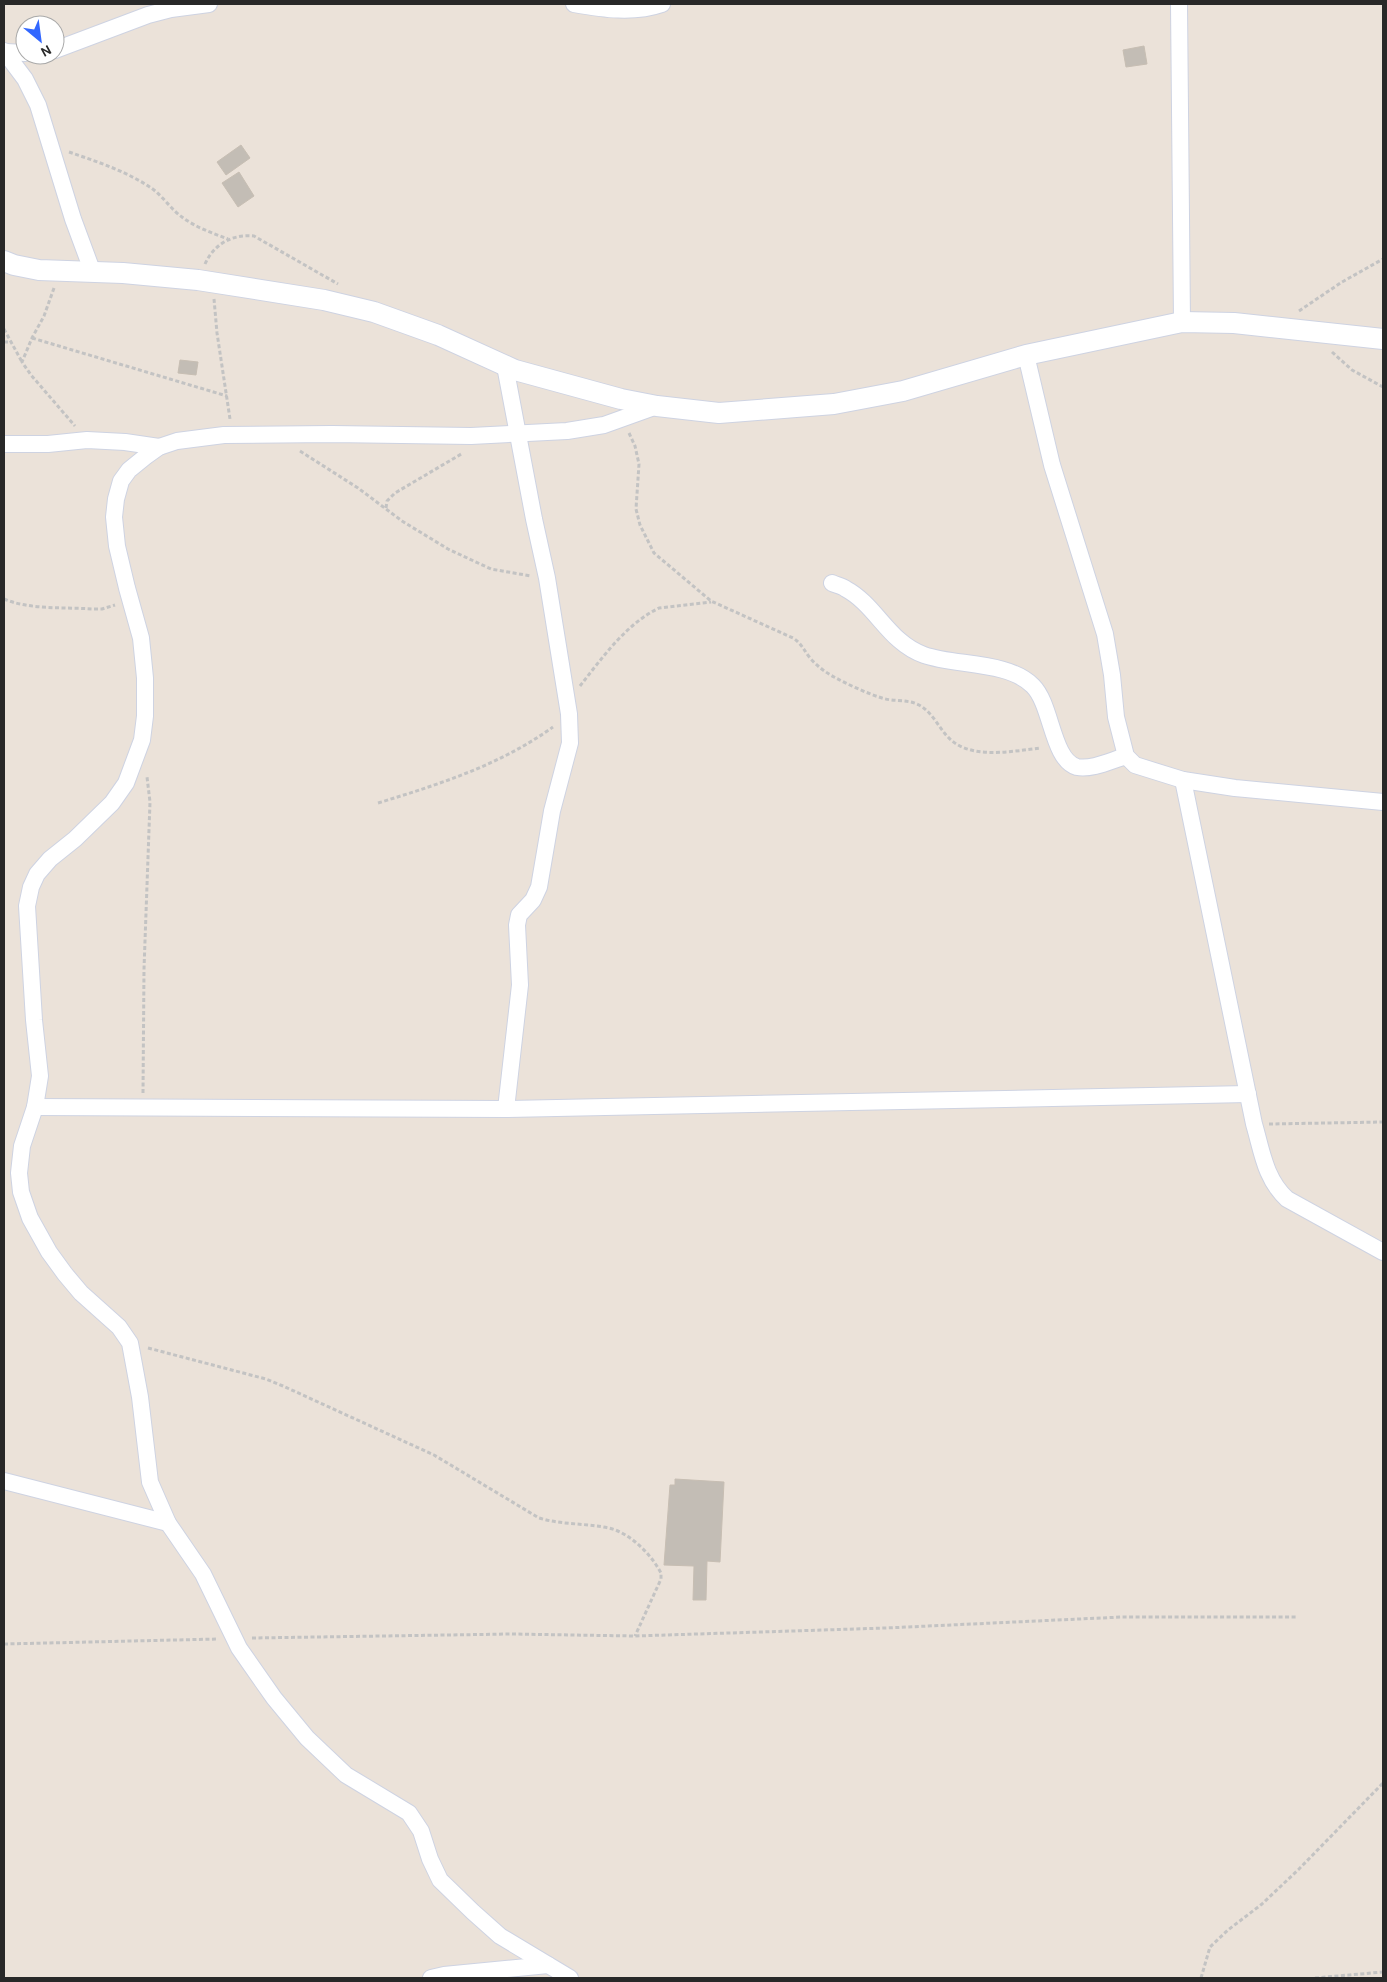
<svg xmlns="http://www.w3.org/2000/svg" width="1387" height="1982" viewBox="0 0 1387 1982" font-family="Karla,sans-serif">
<style>
.building{fill:#c3bdb5;stroke:#c7beb3}
.lines{fill:none;stroke-linecap:round;stroke-linejoin:round}
.minor-casing{stroke:#ced3e2;stroke-width:18}
.tertiary-casing{stroke:#ced3e2;stroke-width:22}
.path{stroke:#c3c3c3;stroke-width:3;stroke-dasharray:4 2.5;stroke-linecap:butt}
.minor{stroke:#fff;stroke-width:16}
.tertiary{stroke:#fff;stroke-width:20}
</style>
<rect width="100%" height="100%" fill="#ebe2d9"/>
<g class="building">
<path d="M1144 46 1147 64 1126 67 1123 50Z"/>
<path d="M241 145 250 158 226 175 217 162Z"/>
<path d="M239 172 254 196 238 207 222 183Z"/>
<path d="M180 360 198 362 196 375 178 373Z"/>
<path d="M675 1479 724 1482 720 1562 707 1561 706 1600H693L694 1566 664 1565 670 1485H675Z"/>
</g>
<g class="lines">
<defs>
<g id="minor">
<path d="M574 4C603 9 633 14 662 4"/>
<path d="M1179 4 1182 322"/>
<path d="M55 50 148 15 171 9 209 4"/>
<path d="M4 51 25 79 38 105 73 219 93 273"/>
<path d="M6 52 25 53"/>
<path d="M1026 355 1052 465 1105 634 1112 675 1116 717 1126 756 1135 765 1183 780 1235 788 1383 802"/>
<path d="M505 366 534 519 547 578 569 714 570 743 552 811 539 887 533 900 519 915 517 925 520 985 506 1109"/>
<path d="M4 444H48L87 440 125 442 159 447"/>
<path d="M832 583C836 585 842 586 846 589 876 605 889 643 924 655 955 666 1009 661 1033 686 1052 705 1052 760 1077 767 1092 770 1112 760 1126 756"/>
<path d="M1183 780 1254 1124C1262 1151 1265 1179 1287 1199L1383 1252"/>
<path d="M35 1107 506 1109 1248 1094"/>
<path d="M4 1481 168 1523"/>
<path d="M431 1978 444 1975 548 1965"/>
<path d="M570 1978 500 1936 473 1912 440 1880 430 1859 421 1831 409 1813 346 1775 307 1738 274 1698 239 1648 203 1574 168 1523 150 1482 140 1397 130 1343 119 1327 81 1293 65 1274 49 1252 30 1218 21 1192 19 1173 22 1146 35 1107 40 1076 34 1020 27 906 31 887 37 874 50 859 75 839 112 803 126 783 142 740 145 716V678L141 638 127 588 117 546 114 517 116 499 121 481 129 470 145 457 159 447 177 441 224 435 332 434 471 436 567 431 604 425 657 406"/>
</g>
<path id="tertiary" d="M4 261 14 265 39 270 123 273 198 280 324 300 374 312 438 335 515 370 621 399 657 406 719 413 834 404 903 391 1026 355 1182 322 1234 323 1383 339"/>
</defs>
<use href="#minor" class="minor-casing"/>
<use href="#tertiary" class="tertiary-casing"/>
<g class="path">
<path d="M69 152C98 162 129 172 154 190 164 198 172 210 182 217 195 227 212 233 228 239"/>
<path d="M205 264C214 244 232 234 254 236L338 284"/>
<path d="M54 288 44 316 32 338 22 362 31 375 75 426"/>
<path d="M214 299 217 333 230 419"/>
<path d="M1299 311 1342 282 1383 259"/>
<path d="M4 329 22 362"/>
<path d="M32 338 227 396"/>
<path d="M4 342H11"/>
<path d="M1332 352 1352 370 1383 387"/>
<path d="M629 433 635 446 639 464 636 509 640 525 654 553 711 601 793 638C801 643 804 650 810 658 817 666 825 672 834 677 849 685 866 693 882 698 894 702 908 699 919 705 932 712 938 726 947 736 969 761 1012 751 1041 748"/>
<path d="M300 451 358 488 402 521 448 549 491 569 531 576"/>
<path d="M386 508 387 501 395 493 463 453"/>
<path d="M4 599C30 610 64 607 93 609H102L115 605"/>
<path d="M580 686C602 658 626 624 659 608L711 602"/>
<path d="M378 803C440 784 500 765 553 727"/>
<path d="M143 1093 144 969 150 802 147 777"/>
<path d="M1269 1124 1383 1122"/>
<path d="M148 1348 266 1379 283 1386 434 1455 539 1518C562 1525 585 1523 609 1528 630 1533 651 1554 661 1573V1579L635 1636"/>
<path d="M252 1638 511 1634 635 1636 886 1628 1122 1617H1296"/>
<path d="M4 1644 218 1639"/>
<path d="M1201 1978 1210 1947 1228 1930 1262 1904 1299 1869 1383 1783"/>
<path d="M1315 1978 1383 1972"/>
</g>
<use href="#minor" class="minor"/>
<use href="#tertiary" class="tertiary"/>
</g>
<rect width="1387" height="1982" fill="none" stroke="#282828" stroke-width="10"/>
<g transform="translate(40 40) rotate(151)"><circle r="24" fill="#ffffff" stroke="#a9a9a9"/>
<path d="M0-4L9 19L0 12L-9 19Z" fill="#3267ff"/>
<text y="-8" font-size="14" font-weight="bold" text-anchor="middle" fill="#282828">N</text>
</g>
</svg>
